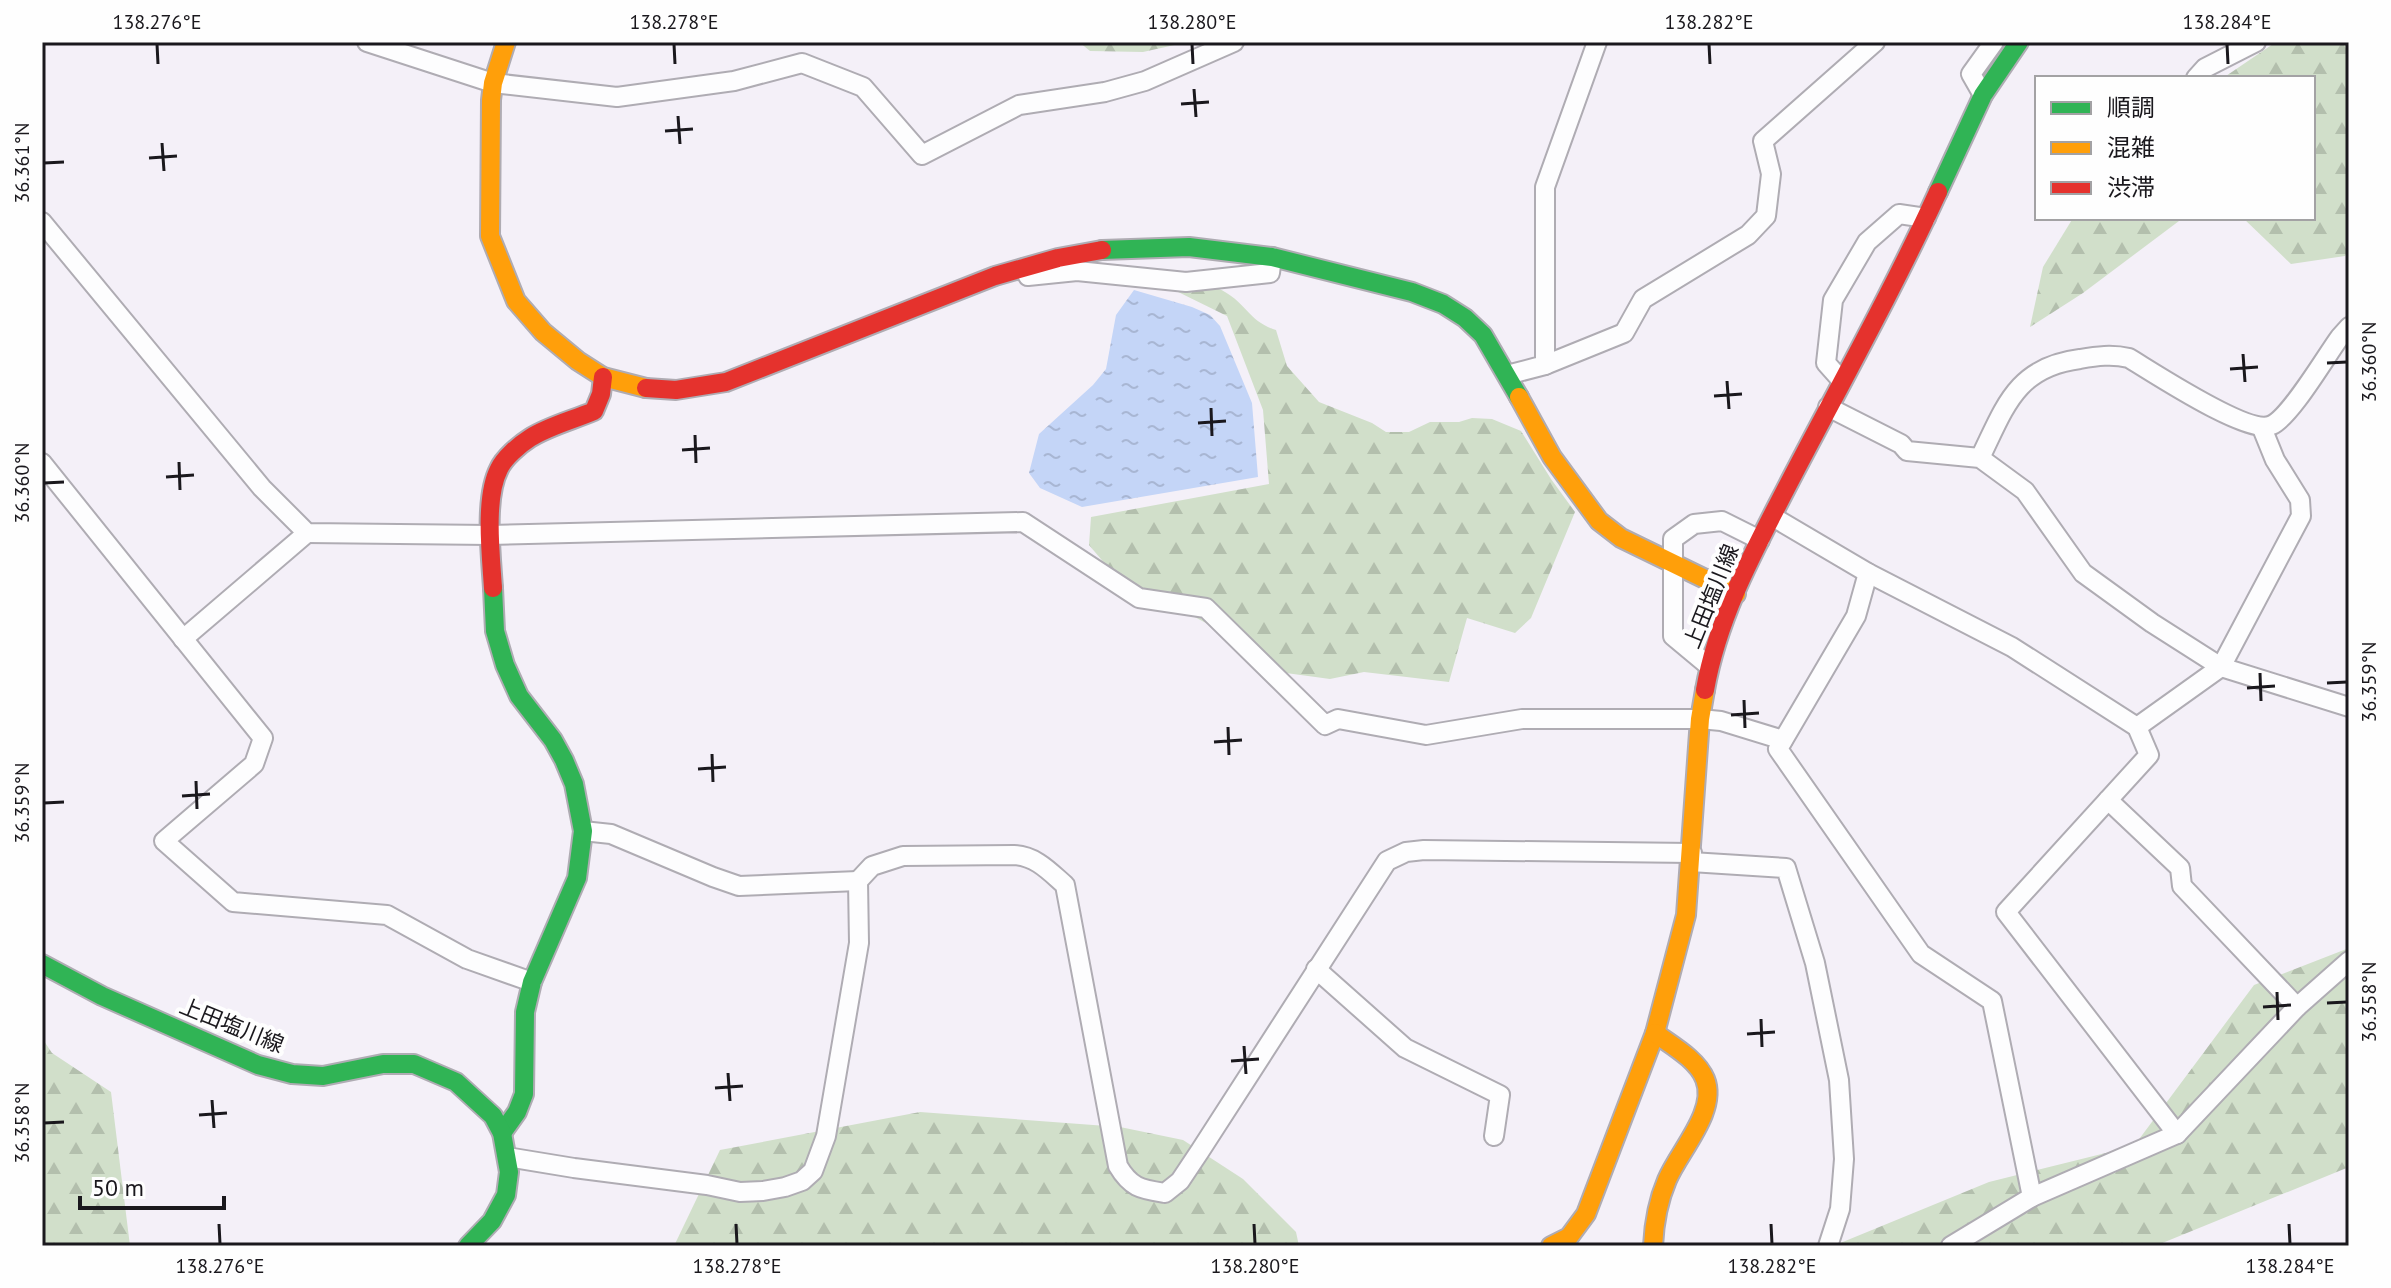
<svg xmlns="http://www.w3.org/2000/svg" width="2391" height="1288" viewBox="0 0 2391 1288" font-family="'PT Sans','Noto Sans JP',sans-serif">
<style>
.forest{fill:url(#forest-firs)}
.water{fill:url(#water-ripples)}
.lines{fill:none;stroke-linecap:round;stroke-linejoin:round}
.street-casing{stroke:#afacb3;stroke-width:22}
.fast-casing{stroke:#afacb3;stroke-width:22}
.slow-casing{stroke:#afacb3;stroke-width:22}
.jam-casing{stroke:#afacb3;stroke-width:22}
.street{stroke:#fdfdfe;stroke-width:18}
.fast{stroke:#30b455;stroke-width:18}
.slow{stroke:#ff9f0a;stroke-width:18}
.jam{stroke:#e5322d;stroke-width:18}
.ticks{fill:none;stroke:#1a181d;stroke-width:3}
.labels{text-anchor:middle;stroke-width:8;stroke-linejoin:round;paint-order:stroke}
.street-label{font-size:22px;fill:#1a181d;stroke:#fefefe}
.neatline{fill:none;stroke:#1a181d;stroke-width:3}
.ticks-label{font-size:20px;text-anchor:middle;fill:#1a181d}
</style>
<defs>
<pattern id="forest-firs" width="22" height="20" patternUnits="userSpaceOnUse" patternTransform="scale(2)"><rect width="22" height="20" fill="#d1dfca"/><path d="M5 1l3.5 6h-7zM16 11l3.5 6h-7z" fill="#b3bfad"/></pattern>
<pattern id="water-ripples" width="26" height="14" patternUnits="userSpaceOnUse" patternTransform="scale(2)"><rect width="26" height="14" fill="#c4d5f7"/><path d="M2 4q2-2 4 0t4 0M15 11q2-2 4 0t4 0" fill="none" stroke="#a8b6d3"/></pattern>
</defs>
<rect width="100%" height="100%" fill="#f4f0f8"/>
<g class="forest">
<path d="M1079 42H1188L1143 52 1090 51Z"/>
<path d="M2276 42H2349V251L2345 256 2291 264 2243 218H2313V78H2223Z"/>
<path d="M2073 218H2183L2083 293 2030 327 2043 267Z"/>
<path d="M1168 287C1185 287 1210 282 1225 292 1246 304 1250 322 1276 330L1287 366 1319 402 1372 423 1386 432H1409L1430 422H1459L1472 418 1492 419 1521 431 1551 479 1575 512 1531 618 1515 633 1467 618 1449 682 1364 672 1330 679 1286 673 1230 636 1191 615 1123 585 1089 545 1091 517 1269 484 1263 410 1227 316Z"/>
<path d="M2349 948V1167L2155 1246H1833L1989 1182 2134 1146 2254 985Z"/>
<path d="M42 1038 52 1053 111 1092 130 1246H42Z"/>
<path d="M920 1112 1120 1127 1183 1140 1243 1179 1296 1232 1299 1246H674L720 1150Z"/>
</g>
<path class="water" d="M1134 290 1192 307 1210 315 1220 326 1252 403 1258 477 1082 507 1040 488 1029 473 1039 434 1093 385 1106 369 1116 315Z"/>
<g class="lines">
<defs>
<g id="street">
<path d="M367 42 493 83 617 97 734 81 802 63 863 87 922 155 1019 105 1105 92 1145 81 1234 42"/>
<path d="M2196 78 2205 68 2256 42"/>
<path d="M1983 95 1971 74 1994 42"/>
<path d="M42 222 262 488 307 533 490 535 1023 522 1139 598 1206 608 1325 725 1338 719 1426 735 1522 719H1700L1721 721 1783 740"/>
<path d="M1024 268 1028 276 1077 271 1186 282 1270 273 1272 257"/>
<path d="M1545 365 1624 333 1643 299 1748 235 1766 216 1771 174 1763 141 1875 42"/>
<path d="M1507 375 1545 365V187L1597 42"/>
<path d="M1842 381 1826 363 1833 300 1867 242 1899 214 1926 218"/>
<path d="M1828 407 1901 444 1907 451 1980 458 2025 491 2083 573 2152 623 2221 667 2349 707"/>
<path d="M1980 458C2005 407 2016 367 2080 359 2097 356 2112 354 2129 358 2154 373 2249 436 2272 425 2291 416 2326 356 2340 337L2349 327"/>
<path d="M42 463 263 738 254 764 164 841 233 902 387 915 467 959 532 982"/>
<path d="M1773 517 1868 573 2012 647 2137 727 2149 755 2006 912 2177 1134"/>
<path d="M1868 573 1856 616 1778 749 1921 954 1992 1001 2032 1197"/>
<path d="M183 639 307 533"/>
<path d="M1709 666 1673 636V539L1694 524 1722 521 1760 540"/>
<path d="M2137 727 2221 667 2301 516 2300 500 2275 460 2262 428"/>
<path d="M2108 800 2180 868 2182 886 2297 1007"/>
<path d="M583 831 611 834 713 877 739 886 858 881"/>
<path d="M1691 862 1786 868 1815 963 1839 1080 1844 1159 1840 1209 1828 1246"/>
<path d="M1316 969 1405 1048 1500 1095 1494 1136"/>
<path d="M507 1157 574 1168 707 1185 740 1192 763 1191 785 1187 802 1181 813 1171 826 1136 859 943 858 881 872 866 903 856 1014 855C1036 856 1050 872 1065 885L1118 1166C1131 1188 1141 1189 1165 1193L1180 1181 1200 1151 1387 861 1406 852 1424 850 1692 853"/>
<path d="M1951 1246 2032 1197 2177 1134 2297 1007 2349 961"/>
</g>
<g id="fast">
<path d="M1938 192 1983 95 2019 42"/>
<path d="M1102 250 1189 247 1272 257 1412 292 1443 304 1465 318 1483 335 1519 397"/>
<path d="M493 588 495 631 505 665 519 696 553 740 564 760 574 784 583 831 577 878 532 982 525 1012 524 1094 517 1112 502 1133"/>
<path d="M42 964 102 996 258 1065 292 1074 323 1076 383 1064H414L456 1082 493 1116 502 1133 509 1172 506 1195 492 1221 468 1246"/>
</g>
<g id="slow">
<path d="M506 42 493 83 491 100 490 236 516 301 543 332 578 361 603 377 646 388"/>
<path d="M1519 397 1552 457 1599 521 1621 538 1736 594"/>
<path d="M1551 1246 1569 1237 1586 1214 1655 1033 1686 915 1700 719 1705 690"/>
<path d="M1653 1246C1654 1224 1658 1201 1667 1180 1679 1151 1718 1111 1705 1079 1697 1059 1671 1045 1655 1033"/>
</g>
<g id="jam">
<path d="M646 388 676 390 726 382 995 276 1058 258 1102 250"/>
<path d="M493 588C491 556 484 498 499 469 504 458 519 445 530 438 549 426 573 420 594 411L601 394 603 377"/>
<path d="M1705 690C1718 615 1756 547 1790 481 1840 385 1893 290 1938 192"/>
</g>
</defs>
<use href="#street" class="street-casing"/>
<use href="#fast" class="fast-casing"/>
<use href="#slow" class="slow-casing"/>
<use href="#jam" class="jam-casing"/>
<use href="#street" class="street"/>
<use href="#fast" class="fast"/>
<use href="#slow" class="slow"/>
<use href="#jam" class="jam"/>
</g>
<path class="ticks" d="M157 44 158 64M674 44 675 64M1192 44 1193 64M1709 44 1710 64M2227 44 2228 64M1194 89 1196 117M1181 104 1209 102M678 116 680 144M665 131 693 129M162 143 164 171M149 158 177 156M44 163 64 162M2243 354 2245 382M2327 363 2347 362M2230 369 2258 367M1727 381 1729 409M1714 396 1742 394M1211 408 1212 436M1198 423 1226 421M695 435 696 463M682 450 710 448M179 462 180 490M166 477 194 475M44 483 64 482M2260 673 2261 701M2327 683 2347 682M2247 688 2275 686M1744 700 1745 728M1731 715 1759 713M1228 727 1229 755M1214 742 1242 740M712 754 713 782M698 769 726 767M196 781 197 809M182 796 210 794M44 803 64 802M2277 992 2278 1020M2327 1003 2347 1002M2263 1007 2291 1005M1761 1019 1762 1047M1747 1034 1775 1032M1244 1046 1246 1074M1231 1061 1259 1059M728 1073 730 1101M715 1088 743 1086M212 1100 214 1128M199 1115 227 1113M44 1123 64 1122M219 1224 220 1244M736 1224 737 1244M1254 1224 1255 1244M1771 1224 1772 1244M2289 1224 2290 1244"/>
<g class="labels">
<g class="street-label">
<text transform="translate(1711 596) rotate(-68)" y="8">上田塩川線</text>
<text transform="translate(232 1025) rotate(22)" y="8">上田塩川線</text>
</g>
</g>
<rect width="2391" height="1288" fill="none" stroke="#fefefe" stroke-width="88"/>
<rect x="2035" y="76" width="280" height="144" fill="#fefefe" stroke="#a3a2a4" stroke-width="2"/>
<rect x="2051" y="102" width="40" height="12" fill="#30b455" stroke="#a3a2a4" stroke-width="2"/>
<text x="2107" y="116" font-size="24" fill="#1a181d">順調</text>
<rect x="2051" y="142" width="40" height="12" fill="#ff9f0a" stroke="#a3a2a4" stroke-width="2"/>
<text x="2107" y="156" font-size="24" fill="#1a181d">混雑</text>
<rect x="2051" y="182" width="40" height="12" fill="#e5322d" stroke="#a3a2a4" stroke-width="2"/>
<text x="2107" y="196" font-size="24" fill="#1a181d">渋滞</text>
<path d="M80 1196v12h144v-12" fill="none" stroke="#1a181d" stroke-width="4"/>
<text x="92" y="1196" font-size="24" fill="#1a181d" stroke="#fefefe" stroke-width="6" paint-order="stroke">50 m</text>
<rect x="44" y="44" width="2303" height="1200" class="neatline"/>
<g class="ticks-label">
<text x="157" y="29">138.276°E</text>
<text x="674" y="29">138.278°E</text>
<text x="1192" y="29">138.280°E</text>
<text x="1709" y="29">138.282°E</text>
<text x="2227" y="29">138.284°E</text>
<text transform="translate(22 163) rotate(-90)" y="7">36.361°N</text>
<text transform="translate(2369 362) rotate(-90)" y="7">36.360°N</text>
<text transform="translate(22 483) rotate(-90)" y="7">36.360°N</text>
<text transform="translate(2369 682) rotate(-90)" y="7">36.359°N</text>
<text transform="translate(22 803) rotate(-90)" y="7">36.359°N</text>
<text transform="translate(2369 1002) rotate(-90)" y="7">36.358°N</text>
<text transform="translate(22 1123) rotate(-90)" y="7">36.358°N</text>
<text x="220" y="1273">138.276°E</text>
<text x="737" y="1273">138.278°E</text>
<text x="1255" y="1273">138.280°E</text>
<text x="1772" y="1273">138.282°E</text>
<text x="2290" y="1273">138.284°E</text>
</g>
</svg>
